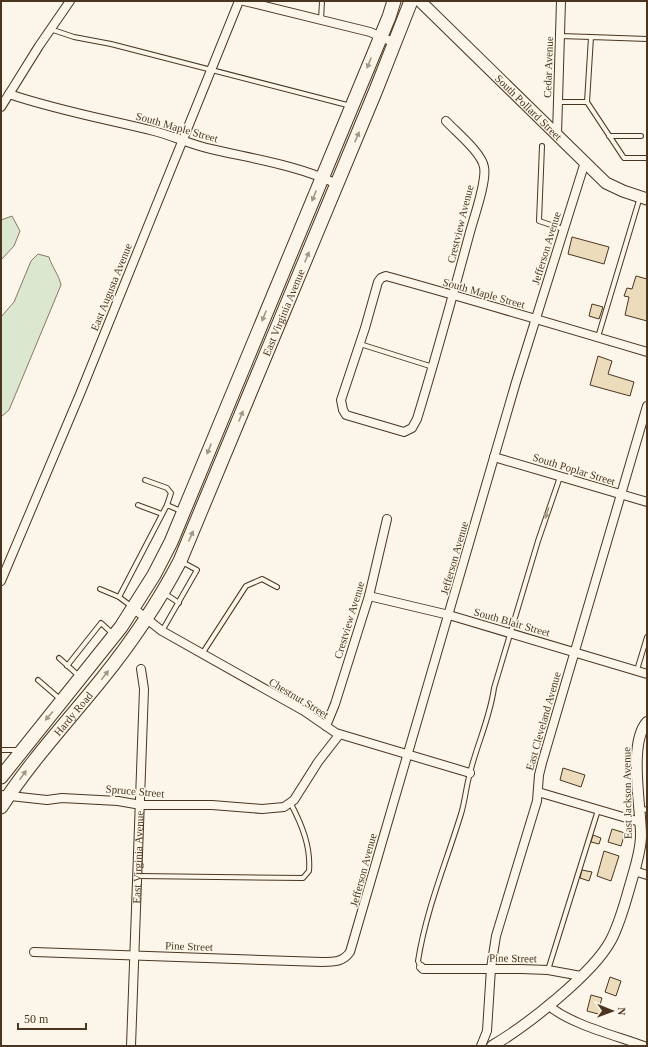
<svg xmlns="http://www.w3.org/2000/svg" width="648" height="1047" viewBox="0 0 648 1047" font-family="'Times New Roman',serif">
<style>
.green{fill:#dce7d0;stroke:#887966}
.building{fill:#ecdcbc;stroke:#4a3520}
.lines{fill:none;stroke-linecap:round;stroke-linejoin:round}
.service-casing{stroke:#4a3520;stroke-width:6}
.minor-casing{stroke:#4a3520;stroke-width:10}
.tertiary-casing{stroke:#4a3520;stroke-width:12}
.secondary-casing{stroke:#4a3520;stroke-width:13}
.primary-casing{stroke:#4a3520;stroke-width:15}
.service{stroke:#fbf6e9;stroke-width:4}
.minor{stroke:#fbf6e9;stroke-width:8}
.tertiary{stroke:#fbf6e9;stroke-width:10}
.secondary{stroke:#fbf6e9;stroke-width:11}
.primary{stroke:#fbf6e9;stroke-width:13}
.oneway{fill:#a29684}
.labels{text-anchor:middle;stroke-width:3;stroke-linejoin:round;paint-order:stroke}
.street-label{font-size:11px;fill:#4a3520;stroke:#fbf6e9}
</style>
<rect width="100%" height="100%" fill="#fbf6e9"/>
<g class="green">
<path d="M12 216 20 231 14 246 1 260V220Z"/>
<path d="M38 254 49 257C52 267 59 275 61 285L9 410 1 417V317L14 302 31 261Z"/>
</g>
<g class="building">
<path d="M572 237 609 247 604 264 568 254Z"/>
<path d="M636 276 647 279V321L625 315 629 297 624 296 627 288 632 289Z"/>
<path d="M592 304 603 307 599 319 589 316Z"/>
<path d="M598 356 612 361 608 374 634 382 630 396 590 385Z"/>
<path d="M563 768 585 775 581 787 560 780Z"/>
<path d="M612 829 625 833 621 846 608 842Z"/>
<path d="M593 835 601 838 599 844 591 842Z"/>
<path d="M604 851 619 856 611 881 597 876Z"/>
<path d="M582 870 592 872 589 881 580 878Z"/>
<path d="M610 977 621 981 616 996 605 992Z"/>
<path d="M591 995 602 998 599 1008 603 1009 602 1015 587 1011Z"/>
</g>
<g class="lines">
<defs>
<g id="service">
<path d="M321 20 322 1"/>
<path d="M50 29 74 37 111 44 351 106"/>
<path d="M560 36 591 37"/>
<path d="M647 39 591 37 587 102 624 158H647"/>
<path d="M558 102H587"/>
<path d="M609 136H641"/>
<path d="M542 146 539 221 563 229"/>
<path d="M598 337 640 197"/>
<path d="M360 344 433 367"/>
<path d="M145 480 167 488 171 493 167 505"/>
<path d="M138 505 162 514"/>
<path d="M100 589 119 597"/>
<path d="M164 593 179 603"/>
<path d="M131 606 119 597 167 505 181 511"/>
<path d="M162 631 197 570 182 562"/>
<path d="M202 654 246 586 262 579 277 587"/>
<path d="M59 658 79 676"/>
<path d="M67 666 101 623 113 634"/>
<path d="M637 670 647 637"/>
<path d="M38 680 60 699"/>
<path d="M1 750H18"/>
<path d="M639 808 647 810"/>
<path d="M138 876 303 878 309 871C311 847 302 825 291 804"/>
<path d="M421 967 418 961C426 910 446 863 461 814 465 801 466 787 470 773 477 744 490 718 494 688L538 541 560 477"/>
<path d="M548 970 598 810"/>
</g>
<g id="minor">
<path d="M244 1 370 32 395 43"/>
<path d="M9 94C56 110 105 119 154 131 173 136 192 145 211 149 254 159 297 165 337 184"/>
<path d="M1 107 39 46 70 1"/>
<path d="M446 121C456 132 482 153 484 167 487 181 474 217 470 232 453 295 436 357 417 419L412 428 404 432 346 415 343 410 341 400 365 328 378 282 381 278 386 276C473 300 560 326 647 352"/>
<path d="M557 134 561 1"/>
<path d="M494 457 647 502"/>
<path d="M1 581 80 394 239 1"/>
<path d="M369 596 449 615 647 674"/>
<path d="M133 608 162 631 304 711 336 733 470 773"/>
<path d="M326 726 335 704 369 596 387 519"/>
<path d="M538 792 640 822"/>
<path d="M1 795 47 800 62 798 118 801 141 805H212L262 809 284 807 294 800 318 762 339 735"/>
<path d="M634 871 647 875"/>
<path d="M34 952 322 962C334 962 343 962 350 952L516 382 585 162"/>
<path d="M421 967 423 969H521L548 970 581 976"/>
<path d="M548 1005C569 1024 617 1036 644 1046"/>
<path id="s1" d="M131 1046 144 689 141 669"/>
<path d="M481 1046 487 1031 491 968 496 936 537 801 539 775 542 763 647 406"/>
</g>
<path id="tertiary" d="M492 1046C526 1026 593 974 611 940 621 921 626 899 632 879 636 865 641 850 641 835 641 807 628 743 647 722"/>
<g id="secondary">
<path id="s2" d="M420 1 606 183 623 191 647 199"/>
</g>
<g id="primary">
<path d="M1 777 121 627 154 575 171 542 389 17 394 1"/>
<path id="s3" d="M1 807C30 762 67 722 101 680 131 643 158 603 180 561L376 90 411 1"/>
</g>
</defs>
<use href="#service" class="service-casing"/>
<use href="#minor" class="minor-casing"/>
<use href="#tertiary" class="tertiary-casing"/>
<use href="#secondary" class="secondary-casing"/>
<use href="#primary" class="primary-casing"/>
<use href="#service" class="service"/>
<use href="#minor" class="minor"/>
<use href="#tertiary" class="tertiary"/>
<use href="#secondary" class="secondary"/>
<use href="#primary" class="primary"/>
</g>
<defs><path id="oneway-solid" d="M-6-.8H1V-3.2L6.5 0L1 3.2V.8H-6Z"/></defs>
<g class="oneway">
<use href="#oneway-solid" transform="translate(369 63) rotate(112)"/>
<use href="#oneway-solid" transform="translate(357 137) rotate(-67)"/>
<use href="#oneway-solid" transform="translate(314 196) rotate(112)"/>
<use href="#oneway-solid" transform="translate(307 257) rotate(-68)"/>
<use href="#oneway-solid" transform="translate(264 316) rotate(112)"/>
<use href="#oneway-solid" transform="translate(241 416) rotate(-68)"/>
<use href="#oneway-solid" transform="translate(209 449) rotate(112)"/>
<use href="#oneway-solid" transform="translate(547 513) rotate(108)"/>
<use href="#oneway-solid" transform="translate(191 536) rotate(-66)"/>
<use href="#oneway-solid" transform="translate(105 675) rotate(-52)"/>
<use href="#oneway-solid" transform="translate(49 716) rotate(131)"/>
<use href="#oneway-solid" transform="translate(23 775) rotate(-55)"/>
</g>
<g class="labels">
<g class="street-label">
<text transform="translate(548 67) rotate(-88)" y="4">Cedar Avenue</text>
<text dy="4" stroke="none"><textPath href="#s2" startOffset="152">South Pollard Street</textPath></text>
<text transform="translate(177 127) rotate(16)" y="4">South Maple Street</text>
<text transform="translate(460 224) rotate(-76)" y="4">Crestview Avenue</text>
<text transform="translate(546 248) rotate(-73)" y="4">Jefferson Avenue</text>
<text transform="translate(111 287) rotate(-68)" y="4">East Augusta Avenue</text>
<text transform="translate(484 293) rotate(16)" y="4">South Maple Street</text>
<text dy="4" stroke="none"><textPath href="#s3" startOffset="574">East Virginia Avenue</textPath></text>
<text transform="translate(574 469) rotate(17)" y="4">South Poplar Street</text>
<text transform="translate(454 558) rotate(-74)" y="4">Jefferson Avenue</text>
<text transform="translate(349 620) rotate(-73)" y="4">Crestview Avenue</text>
<text transform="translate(512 622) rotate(16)" y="4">South Blair Street</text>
<text transform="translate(299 698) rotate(31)" y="4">Chestnut Street</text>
<text dy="4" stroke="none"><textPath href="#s3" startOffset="118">Hardy Road</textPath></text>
<text transform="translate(543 721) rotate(-74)" y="4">East Cleveland Avenue</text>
<text transform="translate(135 791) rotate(5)" y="4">Spruce Street</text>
<text transform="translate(627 793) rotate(-91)" y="4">East Jackson Avenue</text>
<text dy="4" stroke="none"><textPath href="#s1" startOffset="189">East Virginia Avenue</textPath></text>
<text transform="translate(363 870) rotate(-75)" y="4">Jefferson Avenue</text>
<text transform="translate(189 946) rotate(2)" y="4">Pine Street</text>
<text transform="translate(513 958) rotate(1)" y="4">Pine Street</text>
</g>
</g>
<rect width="648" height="1047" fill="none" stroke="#4a3520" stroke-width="4"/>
<g transform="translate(612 1011) rotate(91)" stroke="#fbf6e9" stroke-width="3" paint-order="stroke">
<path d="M0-3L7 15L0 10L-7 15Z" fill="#4a3520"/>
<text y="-6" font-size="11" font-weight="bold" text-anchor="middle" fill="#4a3520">N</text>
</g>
<path d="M18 1023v6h68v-6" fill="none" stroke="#4a3520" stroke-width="2"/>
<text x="24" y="1023" font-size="12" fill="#4a3520" stroke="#fbf6e9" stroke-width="3" paint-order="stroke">50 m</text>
</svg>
